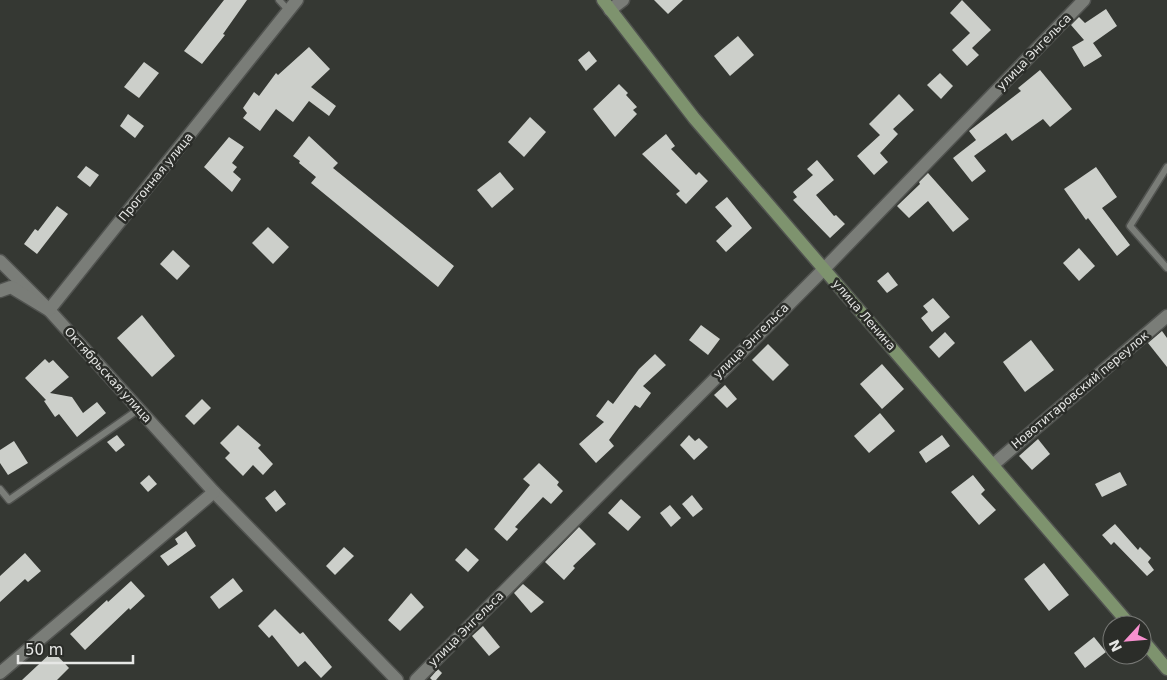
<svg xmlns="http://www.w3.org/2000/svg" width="1167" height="680" viewBox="0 0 1167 680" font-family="'DejaVu Sans',sans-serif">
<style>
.building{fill:#cccfca}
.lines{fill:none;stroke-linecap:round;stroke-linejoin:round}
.lane-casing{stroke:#515350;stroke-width:9}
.street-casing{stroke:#515350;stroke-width:15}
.secondary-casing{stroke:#515350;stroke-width:15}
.lane{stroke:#7a7d78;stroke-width:6}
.street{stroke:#7a7d78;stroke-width:12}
.secondary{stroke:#7e936e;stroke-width:12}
.labels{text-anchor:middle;stroke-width:5;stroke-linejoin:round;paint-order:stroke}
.street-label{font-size:12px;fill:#e6e7e5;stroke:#2b2d29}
</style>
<rect width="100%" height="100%" fill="#353833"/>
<g class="building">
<path d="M224 0H247L223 34 225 35 202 64 184 51Z"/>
<path d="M654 0H683L668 14Z"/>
<path d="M962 0 991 30 972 48 979 55 967 66 952 50 970 33 950 13Z"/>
<path d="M1106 9 1117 26 1093 43 1102 56 1084 67 1072 47 1084 40 1071 25 1079 17 1085 23Z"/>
<path d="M738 36 754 55 730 76 714 56Z"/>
<path d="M309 47 330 69 311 87 336 106 329 116 309 101 293 122 276 109 260 131 243 118 247 113 243 108 254 92 259 96 276 73 278 75Z"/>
<path d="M589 51 597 61 586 71 578 60Z"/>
<path d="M144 62 159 73 139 98 124 87Z"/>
<path d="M1040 70 1072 109 1050 127 1043 119 1012 141 1006 133 974 156 986 171 972 182 953 158 976 140 969 131 1021 91 1018 88Z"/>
<path d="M940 73 953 86 941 99 927 85Z"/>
<path d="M619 84 628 93 626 95 637 107 633 110 637 114 615 137 593 109Z"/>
<path d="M899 94 914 110 893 129 898 134 880 153 888 162 874 175 857 156 880 135 869 124Z"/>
<path d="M128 114 144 126 135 138 120 126Z"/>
<path d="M530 117 546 132 524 157 508 142Z"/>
<path d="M666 134 675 146 671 149 696 175 699 172 708 181 686 204 676 194 680 191 642 154Z"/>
<path d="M309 136 338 163 333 168 454 266 438 287 311 183 316 177 299 163 300 161 293 156Z"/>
<path d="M229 137 244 147 232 163 237 167 233 172 241 179 232 192 204 167Z"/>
<path d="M817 160 834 180 816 195 834 216 836 215 845 224 830 238 793 200 797 197 793 192 813 175 807 169Z"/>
<path d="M86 166 99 175 90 187 77 177Z"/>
<path d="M1096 167 1117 197 1102 208 1130 245 1117 256 1088 218 1086 220 1064 189Z"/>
<path d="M500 172 514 189 492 208 477 190Z"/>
<path d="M928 173 969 219 953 232 928 201 909 218 897 206 920 184 919 182Z"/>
<path d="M727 197 752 228 726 252 716 241 732 226 715 207Z"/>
<path d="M57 206 68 214 37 254 24 244 35 229 38 231Z"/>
<path d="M268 227 289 247 273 264 252 243Z"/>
<path d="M1079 248 1095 266 1079 281 1063 263Z"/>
<path d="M173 250 190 266 177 280 160 264Z"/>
<path d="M888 272 898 285 887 293 877 281Z"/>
<path d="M933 298 950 317 932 332 921 318 928 312 923 306Z"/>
<path d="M142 315 175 356 152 377 117 338Z"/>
<path d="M701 325 720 339 708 355 689 340Z"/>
<path d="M1162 331 1167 338V367L1148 343Z"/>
<path d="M945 332 955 343 939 358 929 347Z"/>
<path d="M1031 340 1054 370 1025 392 1003 362Z"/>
<path d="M768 344 789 365 773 381 752 360Z"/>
<path d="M655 354 666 365 643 386 651 393 640 408 635 405 609 440 614 446 596 463 579 444 604 422 596 416 608 400 613 404 639 369Z"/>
<path d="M45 359 49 363 53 360 69 377 50 393 72 397 83 413 97 402 106 413 77 437 59 414 55 417 44 401 46 400 25 378Z"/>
<path d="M882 364 904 389 882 409 860 384Z"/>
<path d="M725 385 737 399 727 408 714 395Z"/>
<path d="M202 399 211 408 194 425 185 416Z"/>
<path d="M880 413 895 431 869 453 854 436Z"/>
<path d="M238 425 261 445 258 448 273 464 263 475 253 465 243 476 225 458 230 453 220 443Z"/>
<path d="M117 435 125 445 116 452 107 442Z"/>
<path d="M689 435 695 441 699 438 708 447 694 460 680 445Z"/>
<path d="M942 435 950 446 926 463 919 452Z"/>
<path d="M1038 439 1050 454 1032 470 1019 456Z"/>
<path d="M14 441 28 463 8 475 0 463V450Z"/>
<path d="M539 463 559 482 557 485 563 491 551 504 543 497 515 527 518 529 507 541 494 529 530 485 523 479Z"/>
<path d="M1120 472 1127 485 1102 497 1095 484Z"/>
<path d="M149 475 157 484 148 492 140 483Z"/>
<path d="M973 475 985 490 981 494 996 510 979 525 951 492Z"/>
<path d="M275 490 286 504 276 512 265 498Z"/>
<path d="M692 495 703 509 693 517 682 504Z"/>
<path d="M621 499 641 517 628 531 608 513Z"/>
<path d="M670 505 681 518 671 527 660 513Z"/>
<path d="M1115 524 1138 550 1140 547 1151 558 1148 562 1154 570 1147 576 1114 542 1111 545 1102 535Z"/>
<path d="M579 527 596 544 573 566 575 568 564 580 545 562Z"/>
<path d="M186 531 196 546 168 566 160 556 178 544 175 539Z"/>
<path d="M344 547 354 556 335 575 326 566Z"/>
<path d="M466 548 479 560 468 572 455 560Z"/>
<path d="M25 553 41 571 28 582 25 579 0 602V576Z"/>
<path d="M1044 563 1069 595 1049 611 1024 579Z"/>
<path d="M233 578 243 591 219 609 210 597Z"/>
<path d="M131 581 145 596 130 610 129 608 85 650 70 634 107 600 108 602Z"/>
<path d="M523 584 544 602 531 613 514 593Z"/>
<path d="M411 593 424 607 400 631 388 620Z"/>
<path d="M275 609 300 634 303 632 332 667 321 678 305 661 298 667 272 635 269 638 258 626Z"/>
<path d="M483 626 500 647 489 656 472 636Z"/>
<path d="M1094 637 1106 652 1085 668 1074 653Z"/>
<path d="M53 651 69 668 57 680H22Z"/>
<path d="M438 669 442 673 436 680H432L430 678Z"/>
</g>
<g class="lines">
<defs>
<g id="lane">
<path d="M279 0 289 11"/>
<path d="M1167 167 1130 226 1167 268"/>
<path d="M0 489 9 500 139 409"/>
</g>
<g id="street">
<path d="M610 10 623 0"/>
<path d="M0 261 49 310 214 492 397 680"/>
<path d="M0 291 11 287 49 310 297 0"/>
<path d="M994 464 1167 316"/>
<path d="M0 673 214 492"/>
<path d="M416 680 824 269 1084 0"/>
</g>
<g id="secondary">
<path d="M603 0 694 118 1130 625"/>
<path d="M1142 639 1167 669"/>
</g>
</defs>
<use href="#lane" class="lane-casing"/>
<use href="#street" class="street-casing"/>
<use href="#secondary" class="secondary-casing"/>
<use href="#lane" class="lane"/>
<use href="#street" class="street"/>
<use href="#secondary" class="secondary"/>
</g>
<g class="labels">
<g class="street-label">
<text transform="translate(1034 52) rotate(-46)" y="4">улица Энгельса</text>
<text transform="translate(156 177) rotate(-51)" y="4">Прогонная улица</text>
<text transform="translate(864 315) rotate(49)" y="4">улица Ленина</text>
<text transform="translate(751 341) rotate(-45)" y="4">улица Энгельса</text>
<text transform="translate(108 375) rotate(48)" y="4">Октябрьская улица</text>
<text transform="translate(1080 390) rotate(-40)" y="4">Новотитаровский переулок</text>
<text transform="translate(466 629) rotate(-45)" y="4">улица Энгельса</text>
</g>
</g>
<g transform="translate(1127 640) rotate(244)"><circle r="24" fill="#2b2d29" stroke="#767774"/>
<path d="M0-4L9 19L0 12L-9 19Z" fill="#f790cf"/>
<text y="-8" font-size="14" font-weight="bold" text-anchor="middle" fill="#e6e7e5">N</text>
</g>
<path d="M18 655v8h115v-8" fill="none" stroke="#e6e7e5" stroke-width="2.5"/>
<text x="25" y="655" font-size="15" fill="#e6e7e5" stroke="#2b2d29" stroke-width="4" paint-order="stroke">50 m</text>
</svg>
